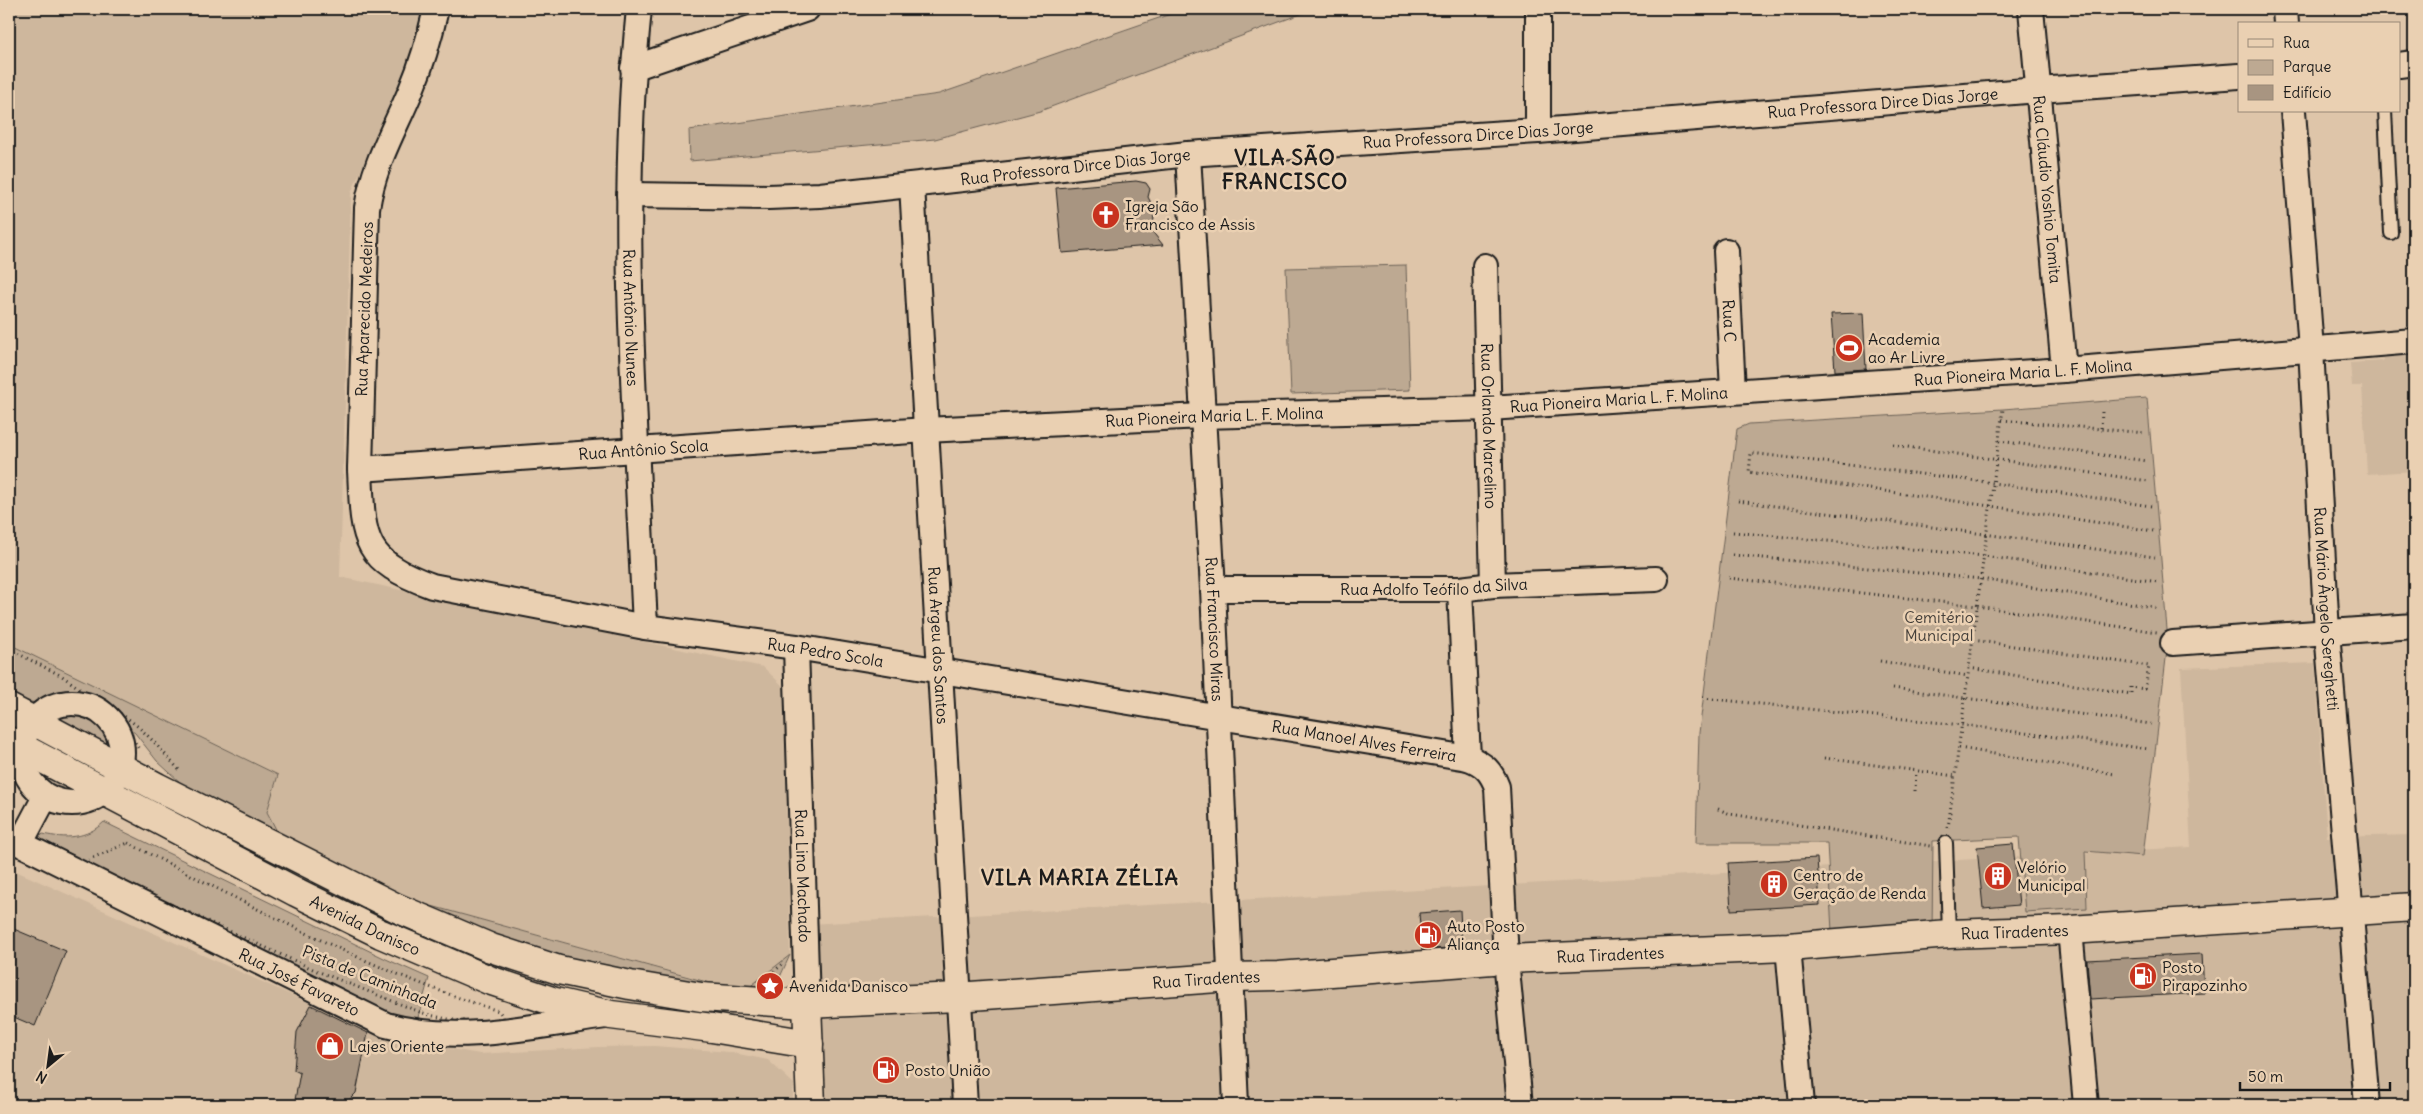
<svg xmlns="http://www.w3.org/2000/svg" width="2423" height="1114" viewBox="0 0 2423 1114" font-family="Delius,sans-serif">
<style>
.built{fill:#ceb79d}
.green{fill:#bda992;stroke:#6c6257}
.building{fill:#a89581;stroke:#1c1c1c}
.lines{fill:none;stroke-linecap:round;stroke-linejoin:round}
.service-casing{stroke:#1c1c1c;stroke-width:16}
.minor-casing{stroke:#1c1c1c;stroke-width:28}
.secondary-casing{stroke:#1c1c1c;stroke-width:31}
.path{stroke:#1c1c1c;stroke-width:3;stroke-dasharray:1 4;stroke-linecap:butt}
.service{stroke:#ead0b2;stroke-width:12}
.minor{stroke:#ead0b2;stroke-width:24}
.secondary{stroke:#ead0b2;stroke-width:28}
.labels{text-anchor:middle;stroke-width:5;stroke-linejoin:round;paint-order:stroke}
.street-label{font-size:16px;fill:#1c1c1c;stroke:#ead0b2}
.poi-label{font-size:16px;fill:#1c1c1c;stroke:#ead0b2;text-anchor:start}
.park-label{font-size:16px;fill:#443f3a;stroke:#ead0b2}
.district-label{font-size:21px;font-weight:bold;letter-spacing:1px;fill:#1c1c1c;stroke:#ead0b2}
</style>
<rect width="100%" height="100%" fill="#dec5a9"/>
<filter id="ink" filterUnits="userSpaceOnUse"><feTurbulence type="fractalNoise" baseFrequency=".02" numOctaves="2"/><feDisplacementMap in="SourceGraphic" scale="10" xChannelSelector="R" yChannelSelector="G"/><feConvolveMatrix kernelMatrix="1 2 1 2 8 2 1 2 1" color-interpolation-filters="sRGB"/></filter>
<g filter="url(#ink)">
<g class="built">
<path d="M9 9H421L417 32 405 70 351 193 340 577 763 667 784 687 790 955 764 978 743 991 417 902 281 838 267 813 278 775 9 644Z"/>
<path d="M2414 347V471L2367 474 2362 386H2352L2350 363 2384 361 2383 348Z"/>
<path d="M2315 663 2327 837 2414 835V1105H827L809 924 2191 847 2181 668Z"/>
<path d="M9 868 387 1038 480 1054 598 1047 655 1046 729 1052 768 1060 794 1084 792 1105H9Z"/>
</g>
<g class="green">
<path d="M1185 9H1314L1040 111 935 139 690 161 689 130 939 94Z"/>
<path d="M1406 265 1410 390 1291 394 1286 268Z"/>
<path d="M2147 398 2168 641 2143 856 2085 851 2087 908 2025 912 2019 837 1933 841 1932 933 1832 931 1827 843H1696L1699 733 1737 429 1749 424 2003 409Z"/>
<path d="M9 644 278 775 267 812 280 837 417 902 743 992 790 955 774 990C721 994 669 986 617 974 569 964 520 952 475 934 398 903 322 864 247 829L216 806 193 794 157 761 135 733 107 712 90 702 71 696 51 698 35 703 9 696Z"/>
<path d="M66 708C86 708 100 715 110 733L107 748 48 719 55 711Z"/>
<path d="M31 765 86 788C81 791 76 794 71 795 54 795 33 782 31 765Z"/>
<path d="M104 822 386 959 429 978 415 1028 36 841 43 834C66 839 86 839 104 822Z"/>
</g>
<g class="building">
<path d="M1136 181 1146 183 1150 189 1148 197 1153 207 1154 223 1151 230 1163 245 1062 253 1056 188Z"/>
<path d="M1863 313 1866 369 1835 371 1831 314Z"/>
<path d="M2013 844 2019 905 1983 908 1977 847Z"/>
<path d="M1817 858 1820 905 1731 910 1728 863Z"/>
<path d="M1460 910 1462 947 1422 950 1419 913Z"/>
<path d="M9 927 66 951 35 1026 9 1015Z"/>
<path d="M2202 954 2204 993 2090 999 2087 960Z"/>
<path d="M311 1005 368 1033 356 1093 348 1101V1105H294L300 1073 294 1070 297 1032Z"/>
</g>
<g class="lines">
<defs>
<g id="service">
<path d="M2385 111 2391 233"/>
<path d="M1946 843 1949 934"/>
</g>
<g id="minor">
<path id="s1" d="M436 9C430 36 422 64 411 90 394 131 374 163 367 208L360 469C363 539 361 560 432 586L645 627 796 647 1468 758C1484 764 1491 771 1497 787L1506 959 1520 1105"/>
<path id="s2" d="M639 9C618 214 636 421 645 627"/>
<path d="M1538 9V131"/>
<path id="s3" d="M2031 9 2064 370"/>
<path d="M2285 9 2286 24"/>
<path d="M2399 65 2414 63"/>
<path d="M633 68 807 9"/>
<path id="s4" d="M2293 111 2311 349 2327 632 2367 1105"/>
<path id="s5" d="M1188 154 1213 589 1236 1105"/>
<path id="s6" d="M912 185 965 1105"/>
<path id="s7" d="M629 195 768 197 820 195 1188 154 1538 131 2038 90 2239 76"/>
<path id="s8" d="M1726 251 1733 391"/>
<path id="s9" d="M1485 266 1493 585"/>
<path id="s10" d="M360 469 926 430 1202 416 1489 408 2064 370 2414 341"/>
<path id="s11" d="M1213 589H1460L1493 585 1656 579"/>
<path d="M1460 589 1468 758"/>
<path d="M2173 643 2414 626"/>
<path id="s12" d="M796 647 807 1004"/>
<circle cx="72" cy="753" r="50"/>
<path id="s13" d="M9 838 386 1025C457 1045 534 1026 606 1016"/>
<path d="M20 844 45 797"/>
<path d="M2070 930 2086 1105"/>
<path d="M1788 947 1802 1105"/>
</g>
<g id="secondary">
<path id="s14" d="M9 708 157 787 397 908 491 948 559 970 630 985 701 997 807 1004 957 997 1231 977 1278 976 1506 959 1788 947 1949 934 2070 930 2414 907"/>
<path id="s15" d="M9 741 296 892 381 934 489 980 555 1002 611 1015 712 1028 809 1044"/>
<path d="M807 1004 811 1105"/>
</g>
</defs>
<use href="#service" class="service-casing"/>
<use href="#minor" class="minor-casing"/>
<use href="#secondary" class="secondary-casing"/>
<g class="path">
<path d="M2002 420 2145 433"/>
<path d="M2101 428 2102 412"/>
<path d="M1999 441 2147 461"/>
<path d="M1893 445 2149 481"/>
<path d="M1738 501 2155 557"/>
<path d="M2151 506 1993 483 1751 453 1749 472 1990 506 2153 531"/>
<path d="M1733 532 1984 556 2158 582"/>
<path d="M1733 555 1981 579 2159 608"/>
<path d="M1729 578 1977 606 2157 632"/>
<path d="M9 649 62 676 103 705 122 720 140 751"/>
<path d="M1880 661 1968 676"/>
<path d="M1969 668 2131 694V687L2145 689 2149 666 1973 640"/>
<path d="M1893 688 2151 724"/>
<path d="M1703 698 1962 725 2149 749"/>
<path d="M107 707C138 720 158 747 180 771"/>
<path d="M1959 748 2115 774"/>
<path d="M1824 758 1955 776"/>
<path d="M1915 791 1916 771"/>
<path d="M1718 809 1730 814 1931 846"/>
<path d="M1948 828 2003 409"/>
<path d="M128 843C249 904 369 971 499 1011L503 1017C482 1027 441 1019 420 1012L317 971 80 863Z"/>
<path d="M766 978 784 963"/>
</g>
<use href="#service" class="service"/>
<use href="#minor" class="minor"/>
<use href="#secondary" class="secondary"/>
</g>
</g>
<defs>
<symbol id="church-disc" viewBox="-11 -11 22 22"><circle r="9.5" fill="#c8321e" stroke="#ead0b2"/><path d="M-1.2-6h2.4v3.5h3.3v2.4h-3.3V6h-2.4V-.1h-3.3v-2.4h3.3Z" fill="#fff"/></symbol>
<symbol id="stadium-disc" viewBox="-11 -11 22 22"><circle r="9.5" fill="#c8321e" stroke="#ead0b2"/><path d="M0-5a6.5 5 0 1 0 0 10a6.5 5 0 1 0 0-10ZM-3.5-1.8h7v3.6h-7Z" fill="#fff"/></symbol>
<symbol id="building-disc" viewBox="-11 -11 22 22"><circle r="9.5" fill="#c8321e" stroke="#ead0b2"/><path d="M-4-6H4V6H1V3H-1V6H-4ZM-2.5-4.3h1.7v1.8h-1.7ZM.8-4.3h1.7v1.8H.8ZM-2.5-1h1.7V.8h-1.7ZM.8-1h1.7V.8H.8Z" fill="#fff"/></symbol>
<symbol id="fuel-disc" viewBox="-11 -11 22 22"><circle r="9.5" fill="#c8321e" stroke="#ead0b2"/><path d="M-5.5-6h7V0h2V4h1.3V-2.5L3-4.5l.8-.8L6-3V5H2.5V1h-1V6h-7ZM-4.2-4.7v3.2H.2V-4.7Z" fill="#fff"/></symbol>
<symbol id="sight-disc" viewBox="-11 -11 22 22"><circle r="9.5" fill="#c8321e" stroke="#ead0b2"/><path d="M0-6L1.8-2.2L6-1.7L2.9 1.2L3.7 5.4L0 3.3L-3.7 5.4L-2.9 1.2L-6-1.7L-1.8-2.2Z" fill="#fff"/></symbol>
<symbol id="shop-disc" viewBox="-11 -11 22 22"><circle r="9.5" fill="#c8321e" stroke="#ead0b2"/><path d="M-5-2.5h2.3a2.7 3.5 0 0 1 5.4 0H5L5.5 6h-11ZM-1.5-2.5h3a1.5 2.3 0 0 0-3 0Z" fill="#fff"/></symbol>
</defs>
<g fill-rule="evenodd">
<use href="#church-disc" x="1090" y="199" width="32" height="32"/>
<use href="#stadium-disc" x="1833" y="332" width="32" height="32"/>
<use href="#building-disc" x="1982" y="860" width="32" height="32"/>
<use href="#building-disc" x="1758" y="868" width="32" height="32"/>
<use href="#fuel-disc" x="1412" y="919" width="32" height="32"/>
<use href="#fuel-disc" x="2127" y="960" width="32" height="32"/>
<use href="#sight-disc" x="754" y="970" width="32" height="32"/>
<use href="#shop-disc" x="314" y="1030" width="32" height="32"/>
<use href="#fuel-disc" x="870" y="1054" width="32" height="32"/>
</g>
<g class="labels">
<g class="street-label">
<text dy="6" stroke="none"><textPath href="#s7" startOffset="1258">Rua Professora Dirce Dias Jorge</textPath></text>
<text dy="6" stroke="none"><textPath href="#s7" startOffset="852">Rua Professora Dirce Dias Jorge</textPath></text>
<text dy="6" stroke="none"><textPath href="#s7" startOffset="448">Rua Professora Dirce Dias Jorge</textPath></text>
<text dy="6" stroke="none"><textPath href="#s3" startOffset="181">Rua Cláudio Yoshio Tomita</textPath></text>
<text transform="translate(364 309) rotate(-88)" y="6">Rua Aparecido Medeiros</text>
<text dy="6" stroke="none"><textPath href="#s2" startOffset="309">Rua Antônio Nunes</textPath></text>
<text dy="6" stroke="none"><textPath href="#s8" startOffset="70">Rua C</textPath></text>
<text dy="6" stroke="none"><textPath href="#s10" startOffset="1666">Rua Pioneira Maria L. F. Molina</textPath></text>
<text dy="6" stroke="none"><textPath href="#s10" startOffset="1261">Rua Pioneira Maria L. F. Molina</textPath></text>
<text dy="6" stroke="none"><textPath href="#s10" startOffset="856">Rua Pioneira Maria L. F. Molina</textPath></text>
<text dy="6" stroke="none"><textPath href="#s9" startOffset="160">Rua Orlando Marcelino</textPath></text>
<text dy="6" stroke="none"><textPath href="#s10" startOffset="284">Rua Antônio Scola</textPath></text>
<text dy="6" stroke="none"><textPath href="#s11" startOffset="221">Rua Adolfo Teófilo da Silva</textPath></text>
<text dy="6" stroke="none"><textPath href="#s4" startOffset="499">Rua Mário Ângelo Sereghetti</textPath></text>
<text dy="6" stroke="none"><textPath href="#s5" startOffset="476">Rua Francisco Miras</textPath></text>
<text dy="6" stroke="none"><textPath href="#s6" startOffset="461">Rua Argeu dos Santos</textPath></text>
<text dy="6" stroke="none"><textPath href="#s1" startOffset="1024">Rua Pedro Scola</textPath></text>
<text dy="6" stroke="none"><textPath href="#s1" startOffset="1570">Rua Manoel Alves Ferreira</textPath></text>
<text dy="6" stroke="none"><textPath href="#s12" startOffset="229">Rua Lino Machado</textPath></text>
<text dy="6" stroke="none"><textPath href="#s15" startOffset="401">Avenida Danisco</textPath></text>
<text dy="6" stroke="none"><textPath href="#s14" startOffset="2071">Rua Tiradentes</textPath></text>
<text dy="6" stroke="none"><textPath href="#s14" startOffset="1666">Rua Tiradentes</textPath></text>
<text transform="translate(370 977) rotate(22)" y="6">Pista de Caminhada</text>
<text dy="6" stroke="none"><textPath href="#s14" startOffset="1261">Rua Tiradentes</textPath></text>
<text dy="6" stroke="none"><textPath href="#s13" startOffset="324">Rua José Favareto</textPath></text>
</g>
<g class="poi-label">
<text x="1125" y="212">Igreja São<tspan x="1125" dy="18">Francisco de Assis</tspan></text>
<text x="1868" y="345">Academia<tspan x="1868" dy="18">ao Ar Livre</tspan></text>
<text x="2017" y="873">Velório<tspan x="2017" dy="18">Municipal</tspan></text>
<text x="1793" y="881">Centro de<tspan x="1793" dy="18">Geração de Renda</tspan></text>
<text x="1447" y="932">Auto Posto<tspan x="1447" dy="18">Aliança</tspan></text>
<text x="2162" y="973">Posto<tspan x="2162" dy="18">Pirapozinho</tspan></text>
<text x="789" y="992">Avenida Danisco</text>
<text x="349" y="1052">Lajes Oriente</text>
<text x="905" y="1076">Posto União</text>
</g>
<g class="park-label">
<text x="1939" y="623">Cemitério<tspan x="1939" dy="18">Municipal</tspan></text>
</g>
<g class="district-label">
<text x="1285" y="165">VILA SÃO<tspan x="1285" dy="24">FRANCISCO</tspan></text>
<text x="1080" y="885">VILA MARIA ZÉLIA</text>
</g>
</g>
<rect width="2423" height="1114" fill="none" stroke="#ead0b2" stroke-width="30"/>
<rect x="15" y="15" width="2393" height="1084" fill="none" stroke="#1c1c1c" stroke-width="2" filter="url(#ink)"/>
<rect x="2238" y="22" width="162" height="90" fill="#ead0b2" stroke="#988876"/>
<rect x="2248" y="39" width="25" height="8" fill="#ead0b2" stroke="#988876"/>
<text x="2283" y="48" font-size="15" fill="#1c1c1c">Rua</text>
<rect x="2248" y="60" width="25" height="15" fill="#bda992" stroke="#988876"/>
<text x="2283" y="72" font-size="15" fill="#1c1c1c">Parque</text>
<rect x="2248" y="85" width="25" height="15" fill="#a89581" stroke="#988876"/>
<text x="2283" y="98" font-size="15" fill="#1c1c1c">Edifício</text>
<g transform="translate(48 1066) rotate(209)" stroke="#ead0b2" stroke-width="4" paint-order="stroke">
<path d="M0-4L9 19L0 12L-9 19Z" fill="#1c1c1c"/>
<text y="-8" font-size="14" font-weight="bold" text-anchor="middle" fill="#1c1c1c">N</text>
</g>
<path d="M2240 1082v8h150v-8" fill="none" stroke="#1c1c1c" stroke-width="2.5"/>
<text x="2248" y="1082" font-size="15" fill="#1c1c1c" stroke="#ead0b2" stroke-width="4" paint-order="stroke">50 m</text>
</svg>
